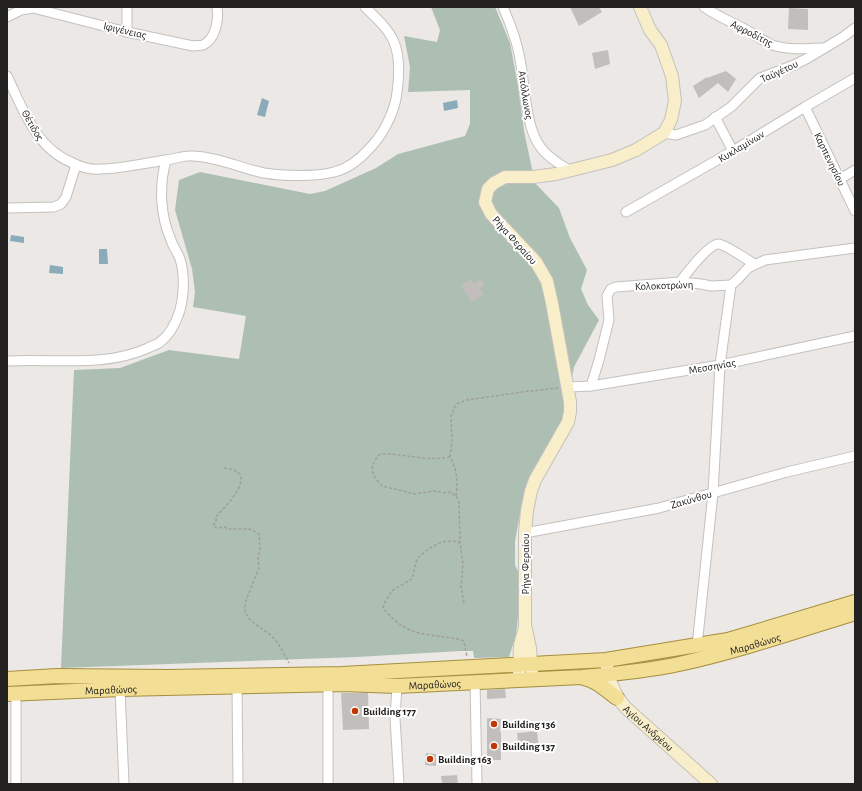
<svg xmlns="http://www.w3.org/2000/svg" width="862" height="791" viewBox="0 0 862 791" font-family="'Alegreya Sans',sans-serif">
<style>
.green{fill:#adbfb2}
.water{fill:#8babbb}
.building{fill:#c2bebc}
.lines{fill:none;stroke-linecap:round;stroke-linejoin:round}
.street-casing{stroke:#c4c1be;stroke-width:11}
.secondary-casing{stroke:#c4c1be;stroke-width:14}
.primary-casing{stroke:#a58e3e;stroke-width:16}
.path{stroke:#a09e9b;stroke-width:1.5;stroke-dasharray:3 2;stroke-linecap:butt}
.street{stroke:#fff;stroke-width:9}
.secondary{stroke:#f9eeca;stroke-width:12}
.primary{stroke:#f3de95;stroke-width:14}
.poi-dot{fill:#bf3702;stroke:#fff;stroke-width:1.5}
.labels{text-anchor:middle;stroke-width:4;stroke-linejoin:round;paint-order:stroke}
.street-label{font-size:11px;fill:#232221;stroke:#fff}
.poi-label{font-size:11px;font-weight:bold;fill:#232221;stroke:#fff;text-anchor:start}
</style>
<rect width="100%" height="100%" fill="#ebe8e5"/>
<g class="green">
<path d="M431 7H495L510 43 518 86 524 131 535 183 559 208 570 238 587 270 581 289 588 305 599 320 574 367 563 422 539 464 523 498 515 541V565L522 579 516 635 509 657 474 658 473 651H460L357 657 61 668 74 370 120 368 169 350 239 359 246 316 193 307 195 292 192 269 175 210 179 180 200 172 310 194 325 191 376 168 398 154 465 136 470 124V90L408 92 410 67 404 36 437 42 440 30Z"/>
<path d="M700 650 701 655 615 667 616 665Z"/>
<path d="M601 666V670L538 674 536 669Z"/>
</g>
<g class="water">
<path d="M262 98 269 101 265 117 257 115Z"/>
<path d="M457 100 458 108 444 111 443 103Z"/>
<path d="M11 235 24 237V243L10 241Z"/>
<path d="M99 249H107L108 264H99Z"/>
<path d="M50 265 63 267V274L49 273Z"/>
</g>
<g class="building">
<path d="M570 7H599L602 12 579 26Z"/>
<path d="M789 8 808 9V30L788 29Z"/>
<path d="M608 50 610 64 595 69 592 53Z"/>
<path d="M726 71 736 79 728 92 718 83 699 98 693 86 707 77V78Z"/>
<path d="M471 279 474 284 481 279 485 285 480 288 484 294 471 302 461 285Z"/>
<path d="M505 689 506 698 487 699V690Z"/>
<path d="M341 693H368L369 729 343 730Z"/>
<path d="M487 718 501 719 500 732H501V760H487Z"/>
<path d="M537 731 539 749 519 751 517 733Z"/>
<path d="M426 753 436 754V766L425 765Z"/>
<path d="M457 775 458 784H442L441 776Z"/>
</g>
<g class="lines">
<defs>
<g id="street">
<path d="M127 7V32"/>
<path d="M503 7C510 23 517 41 520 59 525 84 525 124 539 145 546 156 558 163 569 170"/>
<path d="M704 7C717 16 731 22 745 29 754 34 763 41 772 45 788 50 805 49 822 48"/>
<path d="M7 17 21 10 33 8 41 10 127 32 193 46C196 45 200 46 203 45 216 39 219 19 217 7"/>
<path d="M7 76C23 109 36 149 73 163 81 167 91 170 100 169 122 169 144 163 166 160"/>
<path d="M805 107 855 211"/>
<path d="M715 117 733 151"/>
<path d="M664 133 676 135 705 125 731 107 760 78 794 65 808 58 843 37 855 28"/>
<path d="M840 179 855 170"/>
<path d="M7 208 54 207 61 204 66 197 76 165"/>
<path d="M626 212 733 151 805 107 855 78"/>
<path d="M680 282C686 274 710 242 719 244 730 247 745 259 755 264"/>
<path d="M7 361C54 358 104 368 148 348 151 346 156 345 159 343 170 335 176 323 180 310 184 295 185 275 180 259 178 253 173 247 171 240 160 215 159 186 166 160 175 159 185 155 193 156 218 157 240 168 264 173 282 176 316 177 334 172 347 169 360 159 369 149 382 136 392 117 396 99 399 81 401 59 394 42 388 28 375 17 365 7"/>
<path d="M591 386 599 360 609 320 607 296 611 289 616 287 680 282 701 284 711 286 731 285 738 279 748 268 765 260 855 248"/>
<path d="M568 387 591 386 720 365 855 336"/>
<path d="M525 533 659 508 787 472 855 456"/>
<path d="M697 646 713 493 720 365 731 285"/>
<path d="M475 681 477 784"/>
<path d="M328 685V784"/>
<path d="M397 686 395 718 399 784"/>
<path d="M237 687 238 784"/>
<path d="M120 689 124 784"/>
<path d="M16 784V693"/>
</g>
<g id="secondary">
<path id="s1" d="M606 660C608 678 613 694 626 708L711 784"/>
<path d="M519 674 520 645 525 627"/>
<path d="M532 674 530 648 525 625V533L527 511 531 491 535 480 568 422 570 412V402L552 303 547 281 536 262 491 214 485 202 488 189 494 183 505 177H533L556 174 612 160 636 150 664 133 671 120 675 101 672 76 661 45 650 30 640 7"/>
</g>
<g id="primary">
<path d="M584 678C597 680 607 691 617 698"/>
<path d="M7 679 57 676 167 677 342 674 606 660 728 640 855 602"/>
<path id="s2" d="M7 694 120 689 342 684 397 686 582 677C614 674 647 671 679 664 738 651 797 631 855 613"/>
</g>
</defs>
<use href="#street" class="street-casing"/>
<use href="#secondary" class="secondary-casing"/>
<use href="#primary" class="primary-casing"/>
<g class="path">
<path d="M450 457 452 441 451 416 456 404 467 400 522 392 558 388"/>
<path d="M224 468 234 470 240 474C245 489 225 506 216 517V521L213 526 217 528 224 527 228 529H250L259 534 260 548 258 558 259 568 245 603V612L250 620 272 636 278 643 289 663"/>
<path d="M456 496C458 482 457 469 450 457 426 462 403 453 380 454 368 467 371 474 382 486L415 494 435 491 446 493 450 492 456 496 459 501 460 543"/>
<path d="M464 603 461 587 463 563 460 543 453 541 441 542 427 550 417 559 412 579 393 590 385 602 383 608C397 625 409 632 430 635 442 637 452 637 464 641L467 657"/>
</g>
<use href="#street" class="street"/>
<use href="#secondary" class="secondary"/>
<use href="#primary" class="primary"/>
</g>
<g class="poi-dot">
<circle cx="355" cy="711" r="4"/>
<circle cx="494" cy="724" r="4"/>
<circle cx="494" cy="746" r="4"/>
<circle cx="430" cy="759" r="4"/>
</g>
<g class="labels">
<g class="street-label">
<text transform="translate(125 30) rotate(13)" y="4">Ιφιγένειας</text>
<text transform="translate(752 33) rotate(27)" y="4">Αφροδίτης</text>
<text transform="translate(779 71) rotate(-25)" y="4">Ταϋγέτου</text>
<text transform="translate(526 95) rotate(81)" y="4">Απόλλωνος</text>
<text transform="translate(33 125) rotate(60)" y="4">Θέτιδος</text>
<text transform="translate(741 146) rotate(-31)" y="4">Κυκλαμίνων</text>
<text transform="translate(830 159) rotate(64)" y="4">Καρπενησίου</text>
<text transform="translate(515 240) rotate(48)" y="4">Ρήγα Φεραίου</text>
<text transform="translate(664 285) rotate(-2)" y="4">Κολοκοτρώνη</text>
<text transform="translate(712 366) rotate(-10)" y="4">Μεσσηνίας</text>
<text transform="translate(691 499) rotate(-16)" y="4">Ζακύνθου</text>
<text transform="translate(525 564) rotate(-90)" y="4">Ρήγα Φεραίου</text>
<text dy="4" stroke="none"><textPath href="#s2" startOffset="752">Μαραθώνος</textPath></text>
<text dy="4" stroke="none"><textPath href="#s2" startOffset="428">Μαραθώνος</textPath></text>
<text dy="4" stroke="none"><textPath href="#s2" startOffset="104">Μαραθώνος</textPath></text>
<text dy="4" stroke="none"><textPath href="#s1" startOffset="83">Αγίου Ανδρέου</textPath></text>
</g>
<g class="poi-label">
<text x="363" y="715">Building 177</text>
<text x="502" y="728">Building 136</text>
<text x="502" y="750">Building 137</text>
<text x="438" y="763">Building 163</text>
</g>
</g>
<rect width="862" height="791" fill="none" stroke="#232221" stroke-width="16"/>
</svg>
